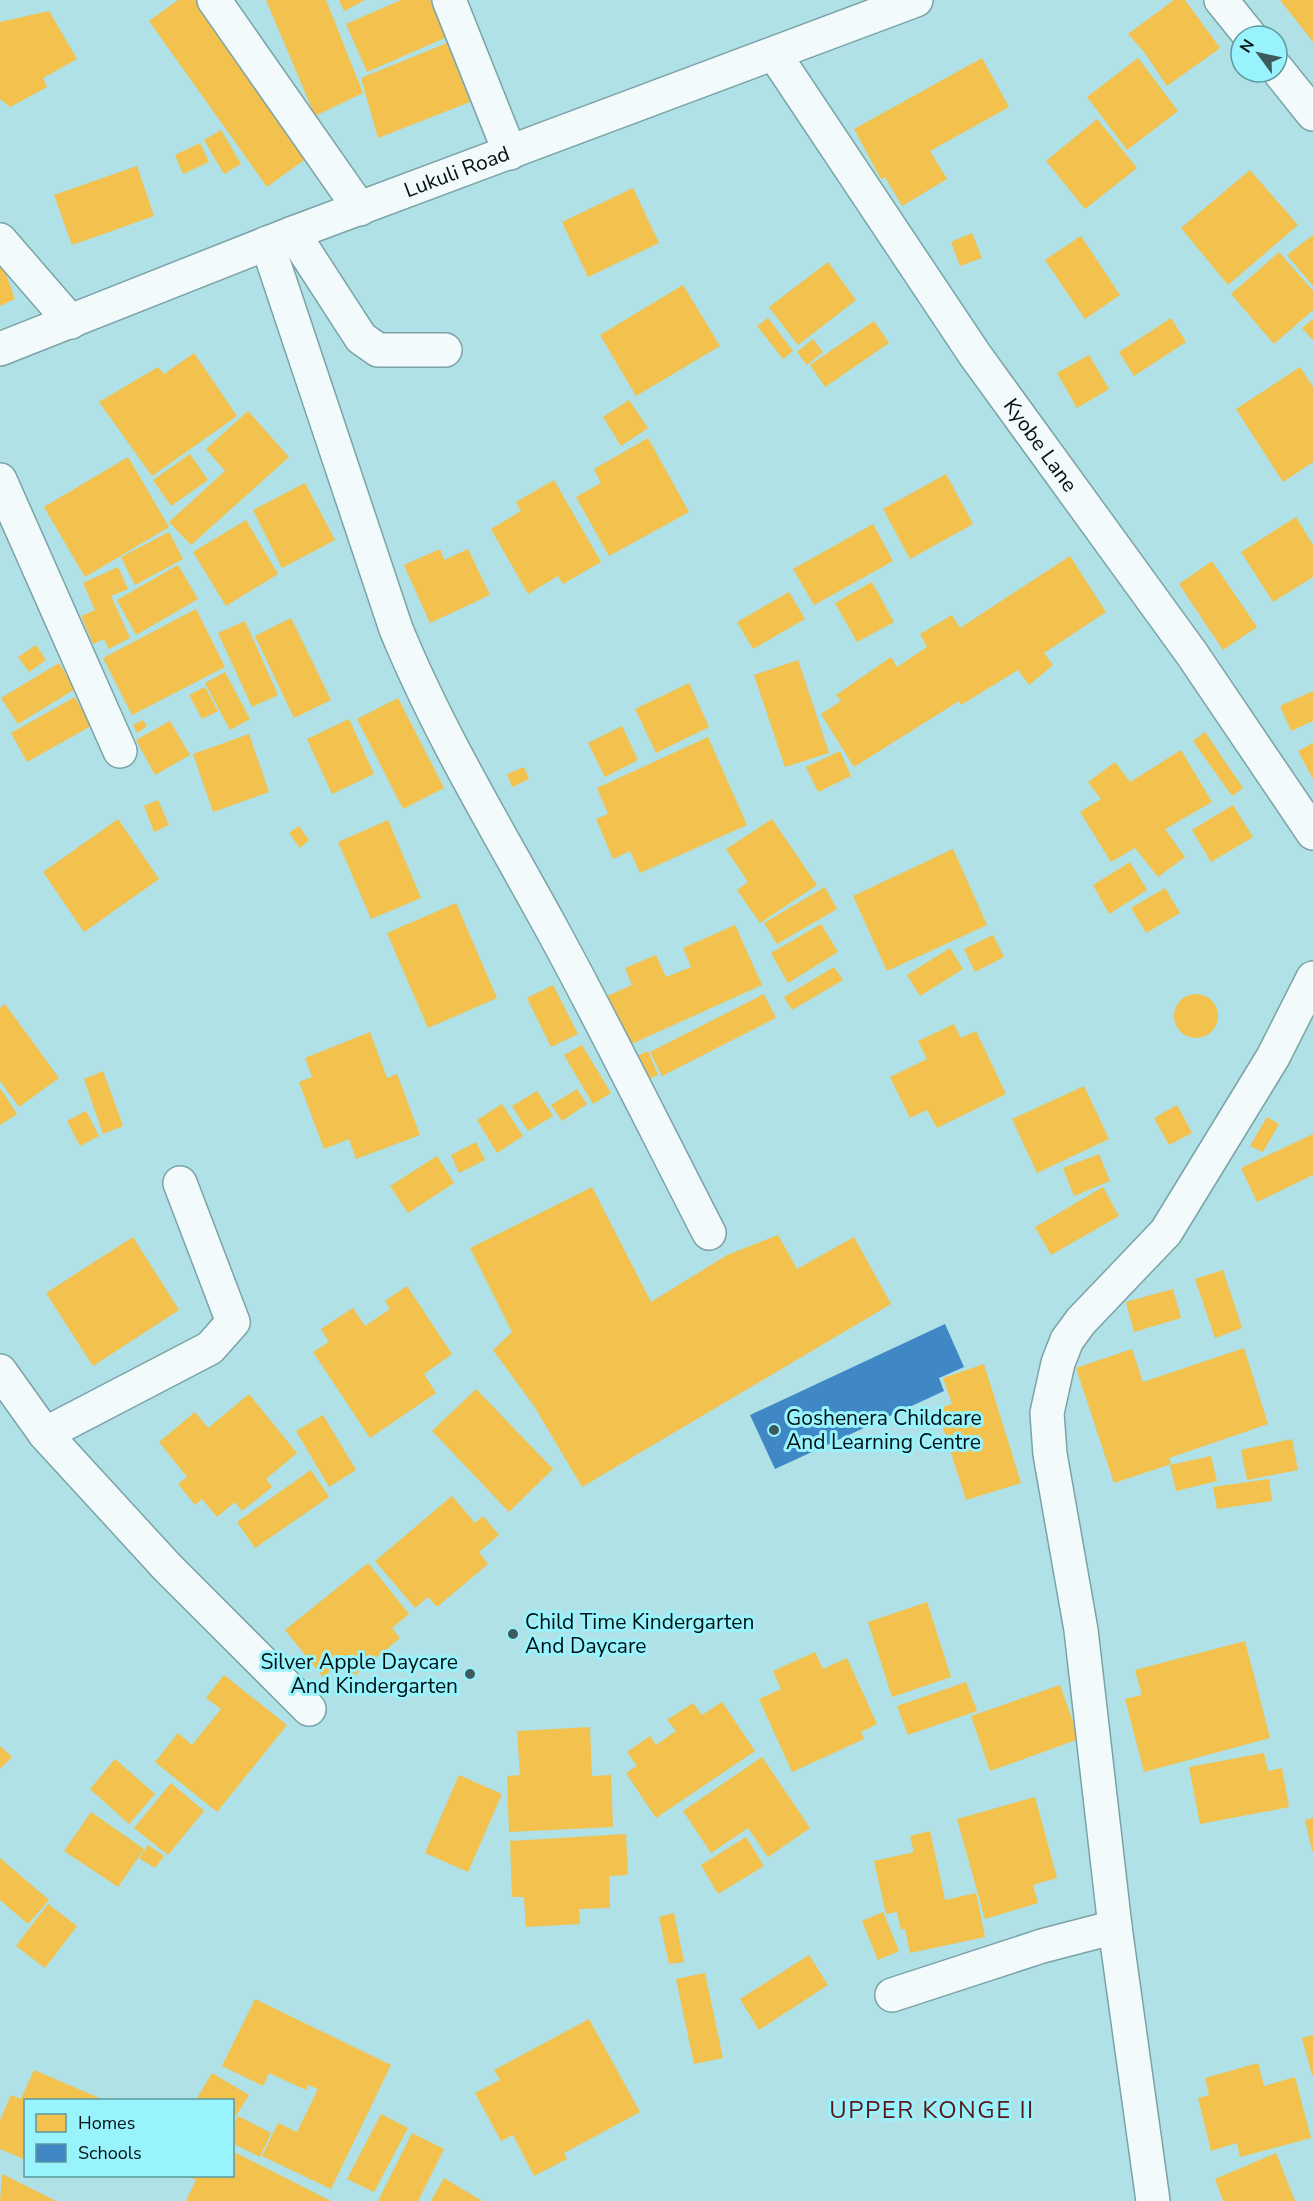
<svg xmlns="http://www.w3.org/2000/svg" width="1313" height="2201" viewBox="0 0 1313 2201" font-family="'Nunito Sans',sans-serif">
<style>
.homes{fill:#f2c14e}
.schools{fill:#3f88c5}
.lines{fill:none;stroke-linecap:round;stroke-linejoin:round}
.minor-casing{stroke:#7aa3a7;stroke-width:36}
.minor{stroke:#f3fafb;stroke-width:33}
.poi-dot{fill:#3d5a5d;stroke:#99f3fc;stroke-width:2}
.labels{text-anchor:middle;stroke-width:6;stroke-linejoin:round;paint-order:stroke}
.street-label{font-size:21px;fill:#001113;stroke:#99f3fc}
.poi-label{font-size:21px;fill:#001113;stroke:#99f3fc;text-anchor:start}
.quarter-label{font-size:24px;letter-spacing:1.5px;fill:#5b1617;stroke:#99f3fc}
</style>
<rect width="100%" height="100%" fill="#afe1e6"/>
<g class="homes">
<path d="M178 0H206L315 152 267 187 149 21Z"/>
<path d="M266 0H326L363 93 315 116Z"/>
<path d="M339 0H365L344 11Z"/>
<path d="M401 0H430L447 37 367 72 346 24Z"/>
<path d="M1174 0H1185L1220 48 1167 86 1145 53 1128 34Z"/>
<path d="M1280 0H1313V42Z"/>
<path d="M49 11 77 59 43 78 47 87 10 107 0 99V22Z"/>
<path d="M447 43 470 102 378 138 361 78Z"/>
<path d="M982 58 1009 107 930 151 947 179 902 206 885 177 881 179 854 129Z"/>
<path d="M1138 58 1178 111 1127 150 1087 97Z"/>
<path d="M1097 119 1137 168 1085 209 1046 161Z"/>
<path d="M221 130 241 164 224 174 204 140Z"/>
<path d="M200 143 209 162 183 174 175 155Z"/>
<path d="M137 166 154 216 72 245 54 195Z"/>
<path d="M1250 170 1298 225 1228 285 1181 228Z"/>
<path d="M633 188 659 243 588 277 562 222Z"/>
<path d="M972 233 982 258 960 266 951 242Z"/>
<path d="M1313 235V286L1287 255Z"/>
<path d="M1081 236 1120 295 1085 319 1045 260Z"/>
<path d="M1279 252 1313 291V310L1274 344 1231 294Z"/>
<path d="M0 258 15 299 0 306Z"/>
<path d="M828 262 856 300 798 345 769 307Z"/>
<path d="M683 285 720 346 636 396 600 335Z"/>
<path d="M768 318 793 351 783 359 757 326Z"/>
<path d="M1171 318 1186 342 1134 376 1119 352Z"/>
<path d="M1313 319V340L1302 328Z"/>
<path d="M874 321 889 343 825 387 810 365Z"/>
<path d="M813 339 823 352 807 365 797 352Z"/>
<path d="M194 353 237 416 152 476 99 402 158 367 164 374Z"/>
<path d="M1089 355 1109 389 1077 408 1057 373Z"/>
<path d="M1300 367 1313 387V462L1283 482 1236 409Z"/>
<path d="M629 400 648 428 621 446 603 417Z"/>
<path d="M248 411 289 457 191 545 169 522 225 471 206 449Z"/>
<path d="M648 438 689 512 609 556 576 497 601 483 594 469Z"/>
<path d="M190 454 208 480 171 506 153 480Z"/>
<path d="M128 457 169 527 85 577 44 507Z"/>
<path d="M946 474 973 524 910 559 883 509Z"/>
<path d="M554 480 601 562 563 584 558 576 528 594 491 529 521 511 516 502Z"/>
<path d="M305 483 335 540 282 568 253 510Z"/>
<path d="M1296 517 1313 545V577L1273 602 1241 552Z"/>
<path d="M246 520 278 574 226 606 193 552Z"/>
<path d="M873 524 893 561 814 605 793 569Z"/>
<path d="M169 532 183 559 135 585 121 557Z"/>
<path d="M440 549 444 560 468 549 490 595 430 623 404 565Z"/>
<path d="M1070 556 1106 612 1044 653 1053 665 1029 685 1018 670 961 705 959 701 854 767 821 714 841 701 836 695 891 657 897 667 927 647 920 634 952 615 960 628Z"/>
<path d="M1212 561 1257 627 1223 650 1179 584Z"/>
<path d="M178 565 198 599 136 635 117 600Z"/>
<path d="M118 567 128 589 111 596 130 638 109 649 104 639 93 644 81 616 95 610 83 583Z"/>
<path d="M872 582 894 622 857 642 835 603Z"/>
<path d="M789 592 805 619 753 649 737 622Z"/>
<path d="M196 609 225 667 132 715 103 658Z"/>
<path d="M291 618 331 700 294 718 255 636Z"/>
<path d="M245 621 278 695 252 707 218 633Z"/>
<path d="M36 645 46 660 29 672 18 657Z"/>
<path d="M798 660 829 753 785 767 754 675Z"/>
<path d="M59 663 75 689 18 724 1 698Z"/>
<path d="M225 672 250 719 230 730 205 683Z"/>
<path d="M689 683 709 727 656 753 635 709Z"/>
<path d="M205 687 218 711 202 719 189 695Z"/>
<path d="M1313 691V721L1291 731 1280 706Z"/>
<path d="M75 697 91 726 27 762 11 733Z"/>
<path d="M398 698 444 788 403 809 357 719Z"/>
<path d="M349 719 374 774 332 794 307 739Z"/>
<path d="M143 720 147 726 137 733 133 725Z"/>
<path d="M170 721 190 755 155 775 136 740Z"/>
<path d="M622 726 638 760 605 777 588 743Z"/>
<path d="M1205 732 1243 788 1232 796 1193 741Z"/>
<path d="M249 734 269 792 213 812 193 754Z"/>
<path d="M708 737 747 825 640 873 630 851 613 859 596 819 608 814 597 788Z"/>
<path d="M1313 743V779L1298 751Z"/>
<path d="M1181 750 1212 802 1165 829 1185 857 1158 877 1135 848 1111 862 1080 812 1101 799 1088 782 1115 762 1130 782Z"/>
<path d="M840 751 851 776 818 792 806 767Z"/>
<path d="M524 767 529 779 512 787 507 774Z"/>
<path d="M158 800 169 825 154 832 144 806Z"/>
<path d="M1233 805 1253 837 1211 862 1192 830Z"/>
<path d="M118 819 159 879 84 932 43 872Z"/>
<path d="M772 819 817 885 760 923 737 890 748 882 726 849Z"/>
<path d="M388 820 421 898 371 919 338 842Z"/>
<path d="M299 826 309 840 300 848 289 833Z"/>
<path d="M953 849 987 925 887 971 853 896Z"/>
<path d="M1130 862 1147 890 1109 914 1093 885Z"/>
<path d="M825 887 837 909 777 944 764 923Z"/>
<path d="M1165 888 1180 913 1146 933 1131 908Z"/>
<path d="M456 903 497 998 428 1028 387 933Z"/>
<path d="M821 924 838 952 788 983 771 953Z"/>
<path d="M735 925 762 985 627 1046 605 997 632 985 625 968 656 955 666 977 691 967 683 948Z"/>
<path d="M993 935 1004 957 975 972 964 949Z"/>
<path d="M950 948 963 969 920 996 907 975Z"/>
<path d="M834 967 843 980 792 1010 784 997Z"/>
<path d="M553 985 578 1034 551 1047 527 998Z"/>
<path d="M764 994 776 1018 662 1076 650 1052Z"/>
<circle cx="1196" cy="1016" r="22"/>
<path d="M5 1004 59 1078 19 1107 0 1081V1008Z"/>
<path d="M954 1024 961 1038 976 1031 1006 1094 937 1128 927 1110 910 1118 890 1077 927 1059 918 1041Z"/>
<path d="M370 1032 387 1078 397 1074 420 1135 356 1159 349 1139 324 1149 299 1082 312 1077 305 1058Z"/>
<path d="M582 1045 611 1093 593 1104 564 1055Z"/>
<path d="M648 1051 658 1075 642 1082 632 1058Z"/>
<path d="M103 1071 123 1126 103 1134 84 1079Z"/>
<path d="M1084 1086 1109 1139 1037 1173 1012 1119Z"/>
<path d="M0 1088 17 1114 0 1125Z"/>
<path d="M577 1089 587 1104 562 1121 551 1105Z"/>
<path d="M537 1091 553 1116 528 1131 512 1106Z"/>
<path d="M502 1104 523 1136 497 1153 477 1120Z"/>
<path d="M1177 1105 1192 1133 1169 1145 1154 1118Z"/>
<path d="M86 1111 99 1136 80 1146 67 1121Z"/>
<path d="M1267 1117 1279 1124 1263 1152 1250 1146Z"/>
<path d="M1313 1134V1175L1257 1202 1241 1168Z"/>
<path d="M476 1142 485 1160 459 1173 451 1155Z"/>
<path d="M1099 1154 1110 1181 1074 1196 1063 1168Z"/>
<path d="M437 1156 454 1183 408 1213 390 1186Z"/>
<path d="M592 1187 651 1302 727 1255 778 1235 797 1269 854 1237 891 1304 582 1487 534 1406 493 1350 512 1332 470 1248Z"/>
<path d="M1103 1187 1119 1216 1051 1255 1035 1227Z"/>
<path d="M133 1237 179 1310 93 1366 46 1293Z"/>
<path d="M1223 1270 1242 1328 1215 1338 1195 1279Z"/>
<path d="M407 1286 452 1354 424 1374 436 1393 370 1438 313 1352 329 1342 321 1329 353 1308 365 1326 390 1309 385 1301Z"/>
<path d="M1173 1289 1181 1318 1134 1332 1126 1302Z"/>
<path d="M1244 1348 1268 1424 1169 1458 1171 1464 1114 1483 1076 1368 1132 1349 1143 1382Z"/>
<path d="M984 1364 1021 1483 966 1500 937 1409 952 1404 943 1378Z"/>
<path d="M476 1389 553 1469 509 1512 432 1431Z"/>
<path d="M249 1394 297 1453 266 1479 272 1487 242 1511 235 1502 217 1517 202 1499 195 1505 178 1484 187 1477 159 1442 195 1412 208 1428Z"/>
<path d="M323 1415 356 1470 329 1487 296 1431Z"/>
<path d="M1292 1439 1298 1470 1247 1480 1241 1450Z"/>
<path d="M1211 1456 1217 1481 1176 1491 1170 1465Z"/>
<path d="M311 1470 329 1497 255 1548 237 1522Z"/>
<path d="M1269 1479 1272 1501 1217 1509 1213 1487Z"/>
<path d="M452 1496 475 1523 483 1516 499 1535 479 1552 488 1564 437 1607 428 1597 415 1608 375 1561Z"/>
<path d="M368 1563 409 1614 392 1628 400 1638 350 1679 339 1664 323 1677 285 1630Z"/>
<path d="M927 1602 951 1677 892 1697 868 1622Z"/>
<path d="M1245 1641 1270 1738 1144 1772 1125 1699 1142 1695 1135 1670Z"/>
<path d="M815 1652 823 1669 847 1658 877 1724 861 1732 864 1739 792 1772 759 1699 781 1689 773 1671Z"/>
<path d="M224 1675 287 1725 217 1812 155 1762 178 1733 192 1745 221 1709 206 1698Z"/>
<path d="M966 1682 977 1711 908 1735 897 1706Z"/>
<path d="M1060 1685 1079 1739 990 1771 971 1716Z"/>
<path d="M722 1702 755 1751 656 1818 626 1773 637 1766 627 1752 650 1736 656 1745 676 1731 667 1720 693 1703 702 1715Z"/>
<path d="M590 1727 592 1776 611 1775 613 1827 509 1832 507 1776 520 1775 517 1731Z"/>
<path d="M0 1746 12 1757 0 1769Z"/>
<path d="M1264 1753 1268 1771 1282 1768 1289 1807 1200 1824 1189 1767Z"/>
<path d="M762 1757 810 1828 768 1857 748 1828 711 1853 683 1811Z"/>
<path d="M115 1759 155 1794 129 1824 90 1789Z"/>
<path d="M459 1775 502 1794 468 1872 425 1853Z"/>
<path d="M171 1783 204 1811 168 1855 134 1828Z"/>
<path d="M1035 1797 1057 1878 1033 1885 1038 1903 985 1919 957 1819Z"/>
<path d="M91 1812 144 1849 118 1887 64 1851Z"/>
<path d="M1313 1818V1851H1312L1305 1820Z"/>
<path d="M930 1831 945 1900 976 1893 985 1937 910 1953 905 1929 901 1930 897 1912 886 1914 874 1861 914 1852 910 1836Z"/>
<path d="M626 1834 628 1875 609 1876 610 1908 579 1909 580 1924 526 1927 524 1897H512L510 1841Z"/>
<path d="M746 1837 764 1866 718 1894 701 1865Z"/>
<path d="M148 1845 164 1856 155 1868 139 1858Z"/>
<path d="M0 1858 49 1900 28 1924 0 1900Z"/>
<path d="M48 1904 77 1926 45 1968 16 1946Z"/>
<path d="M883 1912 899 1951 878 1960 862 1921Z"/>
<path d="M674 1913 684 1962 669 1964 659 1917Z"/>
<path d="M809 1955 828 1985 759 2030 740 1999Z"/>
<path d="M705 1973 723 2058 694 2064 676 1979Z"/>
<path d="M255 1999 391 2065 331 2189 262 2156 278 2123 297 2132 318 2089 308 2085 306 2090 269 2073 263 2086 222 2066Z"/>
<path d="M589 2019 640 2112 564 2153 567 2159 534 2176 513 2135 501 2141 475 2093 500 2080 494 2070Z"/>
<path d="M1313 2035V2075H1312L1302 2038Z"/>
<path d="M1258 2063 1264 2086 1295 2077 1311 2138 1240 2157 1237 2143 1211 2151 1198 2098 1209 2095 1205 2078Z"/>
<path d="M34 2070 104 2100H26V2160L0 2149V2120L11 2095 21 2099Z"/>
<path d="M212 2073 249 2095 232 2122V2100H196Z"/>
<path d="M381 2114 408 2128 374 2192 347 2179Z"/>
<path d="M238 2116 271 2133 260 2157 232 2143V2127Z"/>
<path d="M412 2133 444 2149 418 2201H378Z"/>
<path d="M232 2151 331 2201H186L196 2180 187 2176H232Z"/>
<path d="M1276 2153 1295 2201H1223L1215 2179Z"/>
<path d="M2 2174 56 2201H0Z"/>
<path d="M444 2178 482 2201H431Z"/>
</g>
<path class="schools" d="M945 1324 964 1367 939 1378 944 1391 775 1469 750 1415Z"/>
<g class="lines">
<defs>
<g id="minor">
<path d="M214 0 360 209"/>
<path d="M449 0 510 153"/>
<path d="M1221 0 1250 36"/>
<path id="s1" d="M775 55 975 355 1192 654 1313 833"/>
<path d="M1277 69 1313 114"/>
<path d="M293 233 361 338 378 350H445"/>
<path d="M0 240 71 322"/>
<path d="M267 243 396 629C439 734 499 832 553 931 607 1030 657 1132 709 1233"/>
<path id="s2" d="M0 349 293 233 916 0"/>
<path d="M0 480 120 751"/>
<path d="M0 1371 45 1434 167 1567 309 1709"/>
<path d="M45 1434 210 1348 233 1322 180 1183"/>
<path d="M892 1995 1042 1946 1115 1927"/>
<path d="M1153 2201 1115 1927 1081 1630 1050 1454 1047 1413 1058 1363 1067 1340 1081 1321 1166 1232 1273 1057 1313 978"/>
</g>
</defs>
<use href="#minor" class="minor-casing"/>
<use href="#minor" class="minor"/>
</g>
<g class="poi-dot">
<circle cx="774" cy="1430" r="6"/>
<circle cx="513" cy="1634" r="6"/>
<circle cx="470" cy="1674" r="6"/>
</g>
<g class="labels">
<g class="street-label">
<text dy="7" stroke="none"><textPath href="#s2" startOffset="490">Lukuli Road</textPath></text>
<text dy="7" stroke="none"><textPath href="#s1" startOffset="472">Kyobe Lane</textPath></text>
</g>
<g class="poi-label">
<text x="786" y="1425">Goshenera Childcare<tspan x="786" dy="24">And Learning Centre</tspan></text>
<text x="525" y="1629">Child Time Kindergarten<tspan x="525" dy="24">And Daycare</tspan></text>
<text x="458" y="1669" text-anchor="end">Silver Apple Daycare<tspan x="458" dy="24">And Kindergarten</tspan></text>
</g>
<g class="quarter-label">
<text x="932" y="2118">UPPER KONGE II</text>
</g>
</g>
<rect x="24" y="2099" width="210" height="78" fill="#99f3fc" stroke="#5c999f" stroke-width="1.5"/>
<rect x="36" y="2114" width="30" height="18" fill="#f2c14e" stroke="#5c999f" stroke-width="1.5"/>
<text x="78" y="2129" font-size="18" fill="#001113">Homes</text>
<rect x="36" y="2144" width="30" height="18" fill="#3f88c5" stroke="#5c999f" stroke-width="1.5"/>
<text x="78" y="2159" font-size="18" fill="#001113">Schools</text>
<g transform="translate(1259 54) rotate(303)"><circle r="28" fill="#99f3fc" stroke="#5c999f" stroke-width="1.5"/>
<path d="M0-4.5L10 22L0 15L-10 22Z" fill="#3d5a5d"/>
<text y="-9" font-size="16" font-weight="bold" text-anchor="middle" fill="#001113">N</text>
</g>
</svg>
